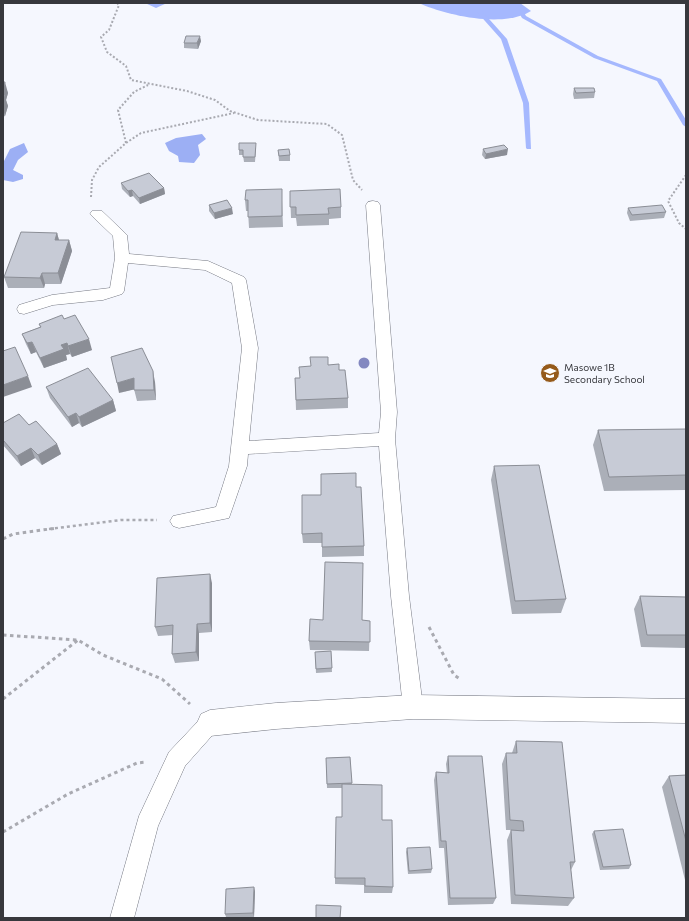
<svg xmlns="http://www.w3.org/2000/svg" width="689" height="921" viewBox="0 0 689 921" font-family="Commissioner,sans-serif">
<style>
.forest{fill:#9caff4}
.water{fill:#a5b8fe}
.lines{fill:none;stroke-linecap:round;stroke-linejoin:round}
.stream{fill:#a5b8fe;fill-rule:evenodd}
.lane-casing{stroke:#767983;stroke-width:1}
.street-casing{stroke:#767983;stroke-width:1}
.path-far2{stroke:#a9aab1;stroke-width:2;stroke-dasharray:2 2;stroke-linecap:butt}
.path-far1{stroke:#a9aab1;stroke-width:2.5;stroke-dasharray:3 3;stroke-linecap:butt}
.path{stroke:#a9aab1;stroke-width:3;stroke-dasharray:3.5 3.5;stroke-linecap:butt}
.lane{fill:#fff;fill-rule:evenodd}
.street{fill:#fff;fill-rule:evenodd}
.tree{fill:#8388c0}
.wall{fill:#abafb8}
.shaded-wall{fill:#8b8e96}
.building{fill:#c7cbd6;stroke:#8b8e96}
.labels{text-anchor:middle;stroke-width:4;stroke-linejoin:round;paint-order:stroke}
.poi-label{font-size:10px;fill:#37383d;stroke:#f5f7fe;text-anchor:start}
</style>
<rect width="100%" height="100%" fill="#f5f7fe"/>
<g class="forest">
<path d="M202 134 206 139 198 145 200 155 194 163 179 162 178 156 169 151 165 143 176 138Z"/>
<path d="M24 143 28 152 18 160 13 170 23 175V179L13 182 3 180V163L10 149Z"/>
</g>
<path class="water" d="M422 3H520L531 11C504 28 449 16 421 4Z"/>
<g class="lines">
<g class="stream">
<path d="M145 3H167L156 8Z"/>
<path d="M516 5H520L526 16 598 56 661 79 686 120V127L683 125 657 81 594 58 522 18 515 6Z"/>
<path d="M477 10H481L507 39 529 103 531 149H527L526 148 523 103 501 39 477 12Z"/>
</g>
<defs>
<g id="lane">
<path d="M373 201 378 202 380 205 397 412 395 439 409 596 423 707 420 714 413 717 406 714 403 707 391 596 379 446 248 454 247 466 229 518 179 528 173 526 170 521 173 516 216 507 229 466 242 348 232 283 205 270 128 263 124 291 122 294 103 300 53 305 24 314 19 313 17 309 19 305 52 295 110 288 115 258 113 236 90 214 92 211H102L127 235 129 254 208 261 244 277 246 280 258 348 249 441 379 433 381 412 366 205 368 202Z"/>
<path d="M210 713 217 716 220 723 217 730 185 766 158 826 134 918H110L139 816 169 752 203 716Z"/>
</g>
<path id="street" d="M413 695 686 699V723L413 719 276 729 210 736 201 732 197 723 201 714 210 710 276 703Z"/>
</defs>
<use href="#lane" class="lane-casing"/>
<use href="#street" class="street-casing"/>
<g class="path-far2">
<path d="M117 3 119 5 109 30 101 37 107 52 126 66 131 80 187 91 215 100 230 111 258 120 327 124 342 135 353 180 362 190"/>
<path d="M126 143 118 110 134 92 148 85"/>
<path d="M686 175 668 201 679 223 686 229"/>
<path d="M91 197 92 180 99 167 126 143 141 133 234 113"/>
</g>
<path class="path-far1" d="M49 529 121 520H157"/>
<g class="path">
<path d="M3 539 13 534 57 528"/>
<path d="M429 627 454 675 460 679"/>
<path d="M3 635 78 640 103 655 162 679 190 704"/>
<path d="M3 699 78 640"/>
<path d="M3 832 68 794 137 763 147 762"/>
</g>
<use href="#lane" class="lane"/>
<use href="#street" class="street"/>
</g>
<circle class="tree" cx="364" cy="363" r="5.5"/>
<g class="wall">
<path d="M201 41 198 49 184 48V43Z"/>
<path d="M3 82 8 93 6 100 8 106 5 116 3 117Z"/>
<path d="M574 88 595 92 594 98 574 99 573 94Z"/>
<path d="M256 148 255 162H244L243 155H239V150Z"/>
<path d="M483 149 507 155 485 159 482 155Z"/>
<path d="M278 150 290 155V161H279Z"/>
<path d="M121 183 164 188 165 194 140 204 133 196 130 197 122 189Z"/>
<path d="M290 191 341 207V218L329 219V225L297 226 296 218H291Z"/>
<path d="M245 200H282L283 227 249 228 248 211H246Z"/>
<path d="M209 205 233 214 215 219 209 211Z"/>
<path d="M628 208 666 212 664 218 630 221 627 213Z"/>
<path d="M57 233 59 240H69L72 251 61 284H45L44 288H8L4 277Z"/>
<path d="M64 319 92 350 72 357 70 354 66 355 67 360 44 368 36 352 31 354 26 344 22 334 40 327 39 324Z"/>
<path d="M328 365 339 370 348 398V408L296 410 295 378H300Z"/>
<path d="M155 382 156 400 137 401 134 389 119 393Z"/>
<path d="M46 387 113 400 116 411 82 427 79 423 72 427 50 398Z"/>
<path d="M3 423 57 444 61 454 42 465 35 458 21 466 3 445Z"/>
<path d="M686 429V490L604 491 593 445 598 430Z"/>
<path d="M494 466 566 599 561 613 512 614 491 480Z"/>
<path d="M356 487 364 546V556L322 557V543H303L302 534 321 495Z"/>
<path d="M212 583V632L199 633V661L175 663 172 654 173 635 158 636 155 627Z"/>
<path d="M640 596 686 597V648L641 647 634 609Z"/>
<path d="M370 621 369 651 310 650 309 641Z"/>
<path d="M331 651 332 672 316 673 315 652Z"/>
<path d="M516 741 575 862 571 870 574 898 568 906 511 904 507 840 511 830H506L502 764 506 753H512Z"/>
<path d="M448 756 496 898 493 904 448 905 444 848H439L434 780 436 772 447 773 446 764Z"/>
<path d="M350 757 352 785 382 820 393 887 392 893H364V885L335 884V878L342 817V788H327L326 758Z"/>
<path d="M686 775V884L662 787 669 776Z"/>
<path d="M594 831 631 865 629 869 600 870 592 834Z"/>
<path d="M407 848 432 869 431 873 408 874 406 852Z"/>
<path d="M255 891 254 917H226L225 914Z"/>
</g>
<g class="shaded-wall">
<path d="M200 36 201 41 198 49 197 43Z"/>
<path d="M5 82 8 93 6 100 8 106 5 116 3 109V90Z"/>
<path d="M508 149 507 155 485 159 486 154Z"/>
<path d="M164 188 165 194 140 204 139 198Z"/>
<path d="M132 190 133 196 130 197 128 191Z"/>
<path d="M232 208 233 214 215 219 214 213Z"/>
<path d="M57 233 60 244 55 240Z"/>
<path d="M69 240 72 251 61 284 58 273Z"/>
<path d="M42 273 45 284 44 288 40 278Z"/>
<path d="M89 339 92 350 72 357 68 346Z"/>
<path d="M32 342 36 352 31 354 27 343Z"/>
<path d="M67 343 70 354 66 355 67 360 44 368 40 358 61 345Z"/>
<path d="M153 371 155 382 156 400 154 390Z"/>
<path d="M28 376 32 387 3 397V385Z"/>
<path d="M134 378 136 389 119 393 117 383Z"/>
<path d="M113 400 116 411 82 427 79 417Z"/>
<path d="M76 413 79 423 72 427 68 417Z"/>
<path d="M57 444 61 454 42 465 38 455Z"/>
<path d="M31 448 35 458 21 466 17 456Z"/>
<path d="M210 574 212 583V632L210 623Z"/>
<path d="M197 624 199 633V661L196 652Z"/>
<path d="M254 887 255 891 254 917 253 913Z"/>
</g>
<g class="building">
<path d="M186 36H200L197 43H184Z"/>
<path d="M3 82H5L3 90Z"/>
<path d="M574 88H594L595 92 576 93Z"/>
<path d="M3 95H5L3 103Z"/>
<path d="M239 143H256L255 157H243V150H239Z"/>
<path d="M504 145 508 149 486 154 483 149Z"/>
<path d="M289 149 290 155 279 156 278 150Z"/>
<path d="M149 173 164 188 139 198 132 190 128 191 121 183Z"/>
<path d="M282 189V216L248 217V200H245L246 190Z"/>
<path d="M340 189 341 207 328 208 329 214 296 215V207H290V191Z"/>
<path d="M227 200 232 208 214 213 209 205Z"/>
<path d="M662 205 666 212 632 215 628 208Z"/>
<path d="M21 232 57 233 55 240H69L58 273H42L40 278 4 277Z"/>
<path d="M62 315 64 319 75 315 89 339 68 346 67 343 61 345 64 349 40 358 32 342 27 343 22 334 41 327 39 324Z"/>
<path d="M15 347 28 376 3 385V351Z"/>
<path d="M142 348 153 371 154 390H134V378L117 383 111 357Z"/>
<path d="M310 357H328V365L339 364V370H345L348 398 296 400 295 378H300L299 367 311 366Z"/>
<path d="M88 368 113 400 79 417 76 413 68 417 46 387Z"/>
<path d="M19 414 29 425 36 421 57 444 38 455 31 448 17 456 3 440V423Z"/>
<path d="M686 429V475L609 477 598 430Z"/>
<path d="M539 465 566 599 515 601 494 466Z"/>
<path d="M356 473V487H361L364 546 322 547V533L302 534V495H321V474Z"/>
<path d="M325 562 363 563 362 620 370 621V642L309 641 310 619 323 620Z"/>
<path d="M210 574V623L197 624 196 652 172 654 173 625 155 627 157 578Z"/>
<path d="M640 596 686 597V635H647Z"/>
<path d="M331 651 332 668 316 669 315 652Z"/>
<path d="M516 741 562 742 575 862H570L574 898 515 895 511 830 524 831 523 821 510 820 506 753H517Z"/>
<path d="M448 756H482L496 898H450L446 841H441L436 772 449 773Z"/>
<path d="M350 757 352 783 327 784 326 758Z"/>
<path d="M686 775V841L669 776Z"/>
<path d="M342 784 382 785V820H392L393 887 365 886V878H335L336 817H342Z"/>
<path d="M623 829 631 865 603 867 594 831Z"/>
<path d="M430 847 432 869 409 871 407 848Z"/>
<path d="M254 887 253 913 225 914 226 889Z"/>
<path d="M316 905 341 906 340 918H316Z"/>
</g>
<defs>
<symbol id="school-disc" viewBox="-11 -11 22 22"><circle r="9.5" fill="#955a1a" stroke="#f5f7fe"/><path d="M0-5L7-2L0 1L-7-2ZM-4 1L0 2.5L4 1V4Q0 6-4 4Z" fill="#fff"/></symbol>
</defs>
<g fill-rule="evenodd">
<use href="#school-disc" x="539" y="362" width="22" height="22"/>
</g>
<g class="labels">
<g class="poi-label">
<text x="564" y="371">Masowe 1B<tspan x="564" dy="12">Secondary School</tspan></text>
</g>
</g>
<rect width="689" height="921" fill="none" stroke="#37383d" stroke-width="8"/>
</svg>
